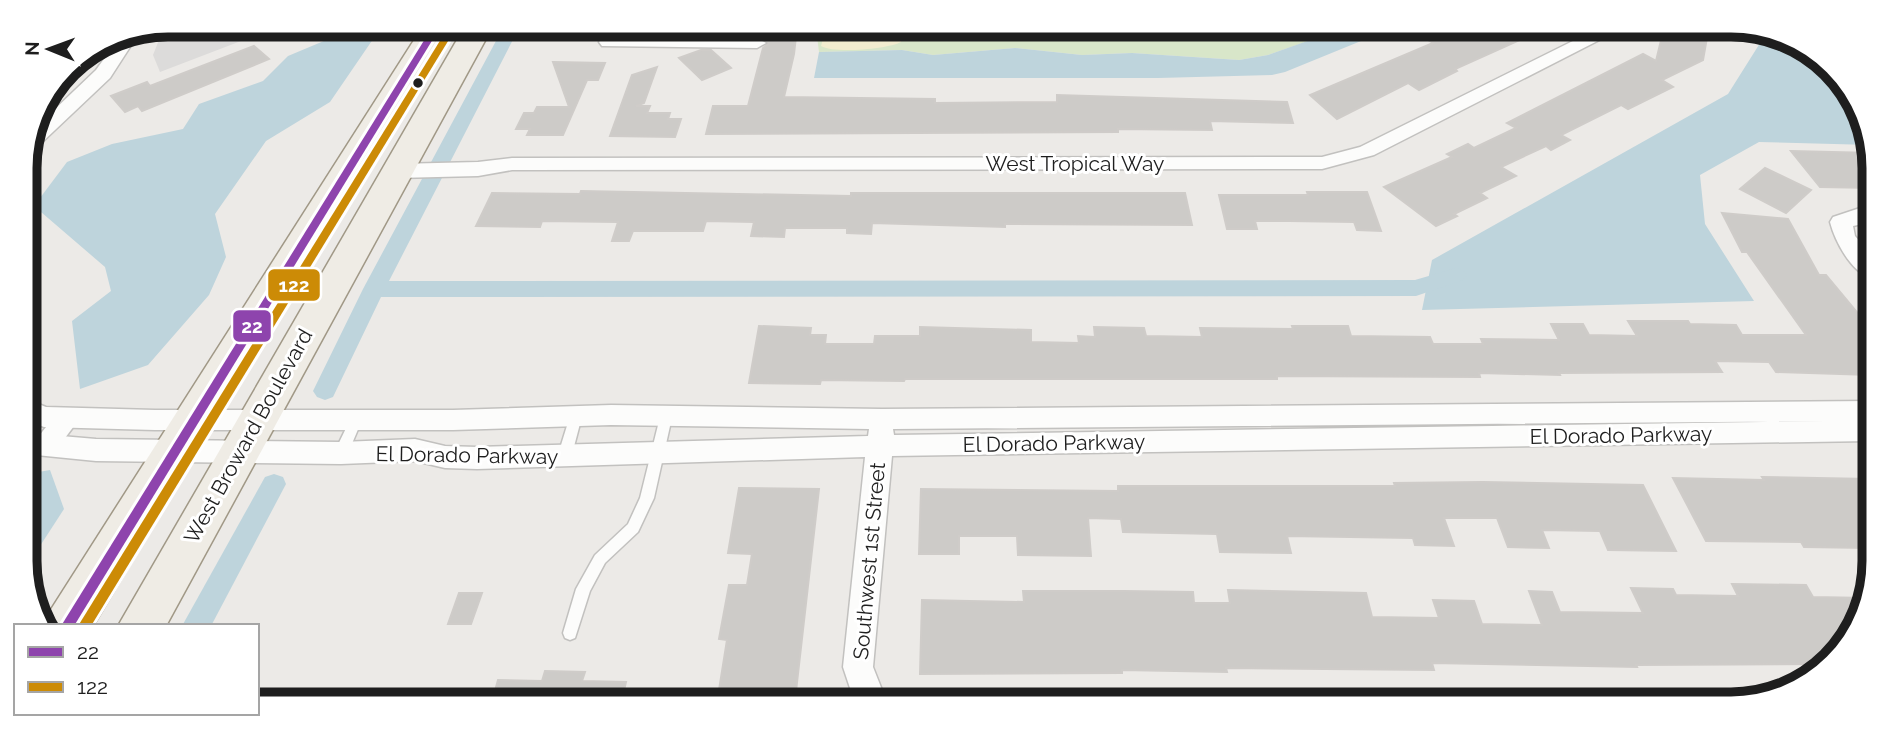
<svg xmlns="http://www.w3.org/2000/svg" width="1899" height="729" viewBox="0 0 1899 729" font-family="Raleway,sans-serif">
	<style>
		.grass { fill: #d8e6c9 }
		.sand { fill: #f2eccf }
		.parking { fill: #dcdbda }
		.water { fill: #bed4dc }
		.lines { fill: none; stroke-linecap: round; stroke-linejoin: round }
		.canal { fill: #bed4dc; fill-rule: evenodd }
		.building { fill: #cdcbc8; stroke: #cfccc9; stroke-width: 2 }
		.service-casing { stroke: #c2c1bf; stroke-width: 3 }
		.minor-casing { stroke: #c2c1bf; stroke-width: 3 }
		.primary-casing { stroke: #a09886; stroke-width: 3 }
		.service { fill: #fcfcfb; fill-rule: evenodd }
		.minor { fill: #fcfcfb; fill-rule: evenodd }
		.primary { fill: #efece5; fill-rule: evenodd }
		.bus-1-casing { stroke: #fff; stroke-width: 6 }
		.bus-2-casing { stroke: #fff; stroke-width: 6 }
		.bus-1 { fill: #8e44ad; fill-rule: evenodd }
		.bus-2 { fill: #cc8b06; fill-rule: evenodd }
		.bus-dot { fill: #1e1e1e; stroke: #fff; stroke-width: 2.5 }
		.labels { text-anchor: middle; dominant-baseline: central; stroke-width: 6; stroke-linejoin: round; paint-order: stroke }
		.street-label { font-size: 21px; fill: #1e1e1e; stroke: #fff }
		.rim { fill: none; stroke: #1e1e1e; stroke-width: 9 }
		.line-badge { stroke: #fff; stroke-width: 2.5 }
		.badge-label { font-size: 19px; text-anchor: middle; font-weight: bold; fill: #fff }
	</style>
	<rect width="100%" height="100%" fill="#eceae7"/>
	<polygon class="grass" points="816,28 1326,30 1314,39 1268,55 1239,60 1132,53 1082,55 1015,48 933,55 902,50 819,52"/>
	<path class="sand" d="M826,28h18l2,5c15,5 22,-3 34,-5 7,-1 16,0 24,0l-3,14c-13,7 -67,12 -80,4z"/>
	<polygon class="parking" points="165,25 265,25 241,41 160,72 153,55"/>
	<g class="water">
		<polygon points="340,25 382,26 330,102 266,141 215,214 226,257 209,295 148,365 80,389 72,321 111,291 105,267 34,206 67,162 112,144 183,129 199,104 263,81 288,56 331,38"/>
		<polygon points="1326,30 1388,30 1285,72 1272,75 1158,78 814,78 819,52 902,50 933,55 1015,48 1082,55 1132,53 1239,60 1268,55 1313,39"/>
		<polygon points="1767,32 1778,32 1839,74 1871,145 1759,142 1700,175 1705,224 1754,301 1422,310 1432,260 1728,94"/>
		<polygon points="50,470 64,509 27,566 27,474"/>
	</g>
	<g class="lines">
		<g class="canal">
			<polygon points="504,26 520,26 389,281 1415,280 1456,268 1463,270 1467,275 1463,280 1416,296 381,297 333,397 325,400 317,397 313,391 363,289"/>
			<polygon points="274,474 283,477 286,484 211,626 182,626 265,477"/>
		</g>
	</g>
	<g class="building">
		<polygon points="766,27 797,28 794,54 784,97 935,99 935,103 1057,102 1057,95 1287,102 1293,123 1210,121 1212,130 1118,129 1118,132 706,134 713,106 748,106 763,48 768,44 764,39"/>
		<polygon points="1411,30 1480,31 1540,31 1455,69 1457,71 1419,90 1408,83 1337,119 1310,95 1433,43"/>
		<polygon points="1663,32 1708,32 1703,60 1662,80 1673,87 1628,109 1621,105 1561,135 1570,140 1551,150 1546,146 1501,167 1516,176 1480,193 1487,198 1454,214 1457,216 1436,226 1384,187 1452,157 1447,154 1468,144 1474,148 1516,128 1507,123 1643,54 1656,61"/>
		<polygon points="254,46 269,59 142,111 138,106 125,112 111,96 147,82 150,86"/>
		<polygon points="701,50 711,50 731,68 702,80 679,58"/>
		<polygon points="553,62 605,63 598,80 587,80 563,135 527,135 530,129 516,129 524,113 534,113 537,107 569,107"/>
		<polygon points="657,67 644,103 636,106 650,106 647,113 670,113 668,119 681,119 675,137 610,136 632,75"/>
		<polygon points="1791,151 1873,153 1873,188 1820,187"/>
		<polygon points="1765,168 1811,190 1786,213 1740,189"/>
		<polygon points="581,191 851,196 851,193 1185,193 1192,225 1005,224 1005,227 872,223 871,234 847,233 847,228 785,228 784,237 751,236 754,222 706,221 703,231 633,231 629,241 612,241 618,222 542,221 540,227 476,226 492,193 580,194"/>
		<polygon points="1307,192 1367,192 1381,231 1357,230 1354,222 1289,221 1255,221 1257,229 1227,229 1219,195 1308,195"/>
		<polygon points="1722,213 1788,219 1819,275 1826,275 1871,329 1870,375 1776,372 1769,362 1715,361 1722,372 1559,373 1560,375 1479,373 1480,377 1277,376 1277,379 905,379 904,381 821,380 820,384 749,383 759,326 811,328 810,335 826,335 825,344 874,344 875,336 920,336 920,327 1031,330 1031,342 1079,343 1078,336 1095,337 1094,327 1144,328 1146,336 1202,337 1200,328 1293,329 1292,326 1348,326 1351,336 1430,337 1433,344 1483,344 1481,339 1559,340 1551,324 1583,324 1589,335 1637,336 1628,321 1688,321 1690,324 1736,325 1742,335 1806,335 1747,252 1742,252"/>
		<polygon points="1762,477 1869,479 1868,548 1804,547 1801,542 1706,541 1673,478 1764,480"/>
		<polygon points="1483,482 1643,485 1676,551 1608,550 1600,531 1542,530 1549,548 1508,547 1497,518 1444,518 1454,546 1415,545 1413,538 1287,536 1291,553 1220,552 1217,534 1123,532 1121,519 1088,518 1091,556 1018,555 1017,536 959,536 959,554 919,554 921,489 1118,491 1118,486 1395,486 1394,483"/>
		<polygon points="739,488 819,489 795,700 730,700 732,690 719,690 727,640 719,639 729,585 747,585 752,554 728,553"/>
		<polygon points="1732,584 1806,585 1813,597 1867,598 1867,608 1826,664 1636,665 1637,667 1432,663 1434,670 1226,668 1227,672 1122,670 1122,673 920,674 922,600 1024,602 1023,591 1124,591 1193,592 1194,603 1230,603 1228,590 1366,593 1372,617 1439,618 1433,600 1474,601 1482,624 1542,625 1529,591 1552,592 1560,612 1643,613 1631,588 1673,589 1676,595 1738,596"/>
		<polygon points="459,593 482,593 471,624 448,624"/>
		<polygon points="545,671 585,672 582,681 626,682 622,699 493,698 498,680 542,681"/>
	</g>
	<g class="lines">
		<defs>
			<g id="service">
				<polygon points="576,411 581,412 582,416 571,458 569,462 564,463 559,462 557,458 570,416 571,412"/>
				<polygon points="62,412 68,416 74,413 79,414 80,418 56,450 51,451 45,448 40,450 35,449 33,445 35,441 57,413"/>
				<polygon points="666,412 671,413 672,417 654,498 638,532 605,563 590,591 575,638 570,640 565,638 563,633 576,589 595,555 628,524 640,498 660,417 661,413"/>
				<polygon points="356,415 361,416 362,420 348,453 346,457 341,458 336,457 334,453 350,420 351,416"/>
			</g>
			<g id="minor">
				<polygon points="141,30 110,78 36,148 27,150 33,130 96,70 122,34"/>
				<polygon points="1593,31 1617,31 1374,155 1322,169 512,170 478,176 397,178 390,176 387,171 390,166 397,164 478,162 512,158 1322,157 1360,147"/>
				<polygon points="608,37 757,38 766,43 757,48 602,46 599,42 602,38"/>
				<path d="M1860,208h12v14l-19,4 2,10 17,19 -1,23c-20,-6 -36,-37 -41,-56l3,-5z"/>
				<path d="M26,399l20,8 109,3h298l158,-5 271,4 988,-8 -1,40 -977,15 -19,211 13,33h-32l-11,-33 22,-210 -388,12 -32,-1 -30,-7 -74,3 -245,-3 -70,-7v-21l70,6 245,3 74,-3 30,7 32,1 391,-11 1,-7 -258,-4 -158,5h-298l-111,-3 -18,-7zM1829,421l-935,14 -1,-6z"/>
			</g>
			<g id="primary">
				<polygon points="423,26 451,26 93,626 45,626 50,611"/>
				<polygon points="465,26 493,26 166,626 118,626"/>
			</g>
		</defs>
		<use href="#service" class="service-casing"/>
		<use href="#minor" class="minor-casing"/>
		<use href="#primary" class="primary-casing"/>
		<use href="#service" class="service"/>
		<use href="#minor" class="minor"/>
		<use href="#primary" class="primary"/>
		<defs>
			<polygon id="bus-1" points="433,26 441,26 74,626 61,626"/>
			<polygon id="bus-2" points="446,31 453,33 91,626 78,626"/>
		</defs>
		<use href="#bus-1" class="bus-1-casing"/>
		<use href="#bus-2" class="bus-2-casing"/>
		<use href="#bus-1" class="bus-1"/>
		<use href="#bus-2" class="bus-2"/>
	</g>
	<circle class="bus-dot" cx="418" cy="83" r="6"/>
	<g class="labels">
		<g class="street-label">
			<text x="1075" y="163">West Tropical Way</text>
			<text transform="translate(1621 435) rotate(-1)">El Dorado Parkway</text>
			<text transform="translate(248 436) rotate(-61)">West Broward Boulevard</text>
			<text transform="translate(1054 443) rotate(-1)">El Dorado Parkway</text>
			<text transform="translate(467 455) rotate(1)">El Dorado Parkway</text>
			<text transform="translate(869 561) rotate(-85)">Southwest 1st Street</text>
		</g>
	</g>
	<path d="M0 0H1899V729H0ZM168 37H1731A131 131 0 0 1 1862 168V561A131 131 0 0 1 1731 692H168A131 131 0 0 1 37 561V168A131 131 0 0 1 168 37Z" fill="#fff" fill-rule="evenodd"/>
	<path class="rim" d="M168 37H1731A131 131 0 0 1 1862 168V561A131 131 0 0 1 1731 692H168A131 131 0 0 1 37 561V168A131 131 0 0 1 168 37Z"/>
	<g class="line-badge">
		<rect x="267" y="268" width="54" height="34" rx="7" fill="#cc8b06"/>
		<rect x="232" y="309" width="40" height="34" rx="7" fill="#8e44ad"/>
	</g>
	<g class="badge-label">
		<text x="294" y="292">122</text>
		<text x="252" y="333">22</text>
	</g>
	<rect x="14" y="624" width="245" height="91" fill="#ffffff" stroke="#a5a5a5" stroke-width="2"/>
	<rect x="28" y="647" width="35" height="10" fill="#8e44ad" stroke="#a5a5a5" stroke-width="2"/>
	<text x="77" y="659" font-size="21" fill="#1e1e1e">22</text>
	<rect x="28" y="682" width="35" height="10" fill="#cc8b06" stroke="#a5a5a5" stroke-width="2"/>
	<text x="77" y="694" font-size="21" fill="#1e1e1e">122</text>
	<g transform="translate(49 49) rotate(271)" stroke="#ffffff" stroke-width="5" paint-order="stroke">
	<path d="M0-5L12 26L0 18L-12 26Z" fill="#1e1e1e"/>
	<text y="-10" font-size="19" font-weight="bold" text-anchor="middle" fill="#1e1e1e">N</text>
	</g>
</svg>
